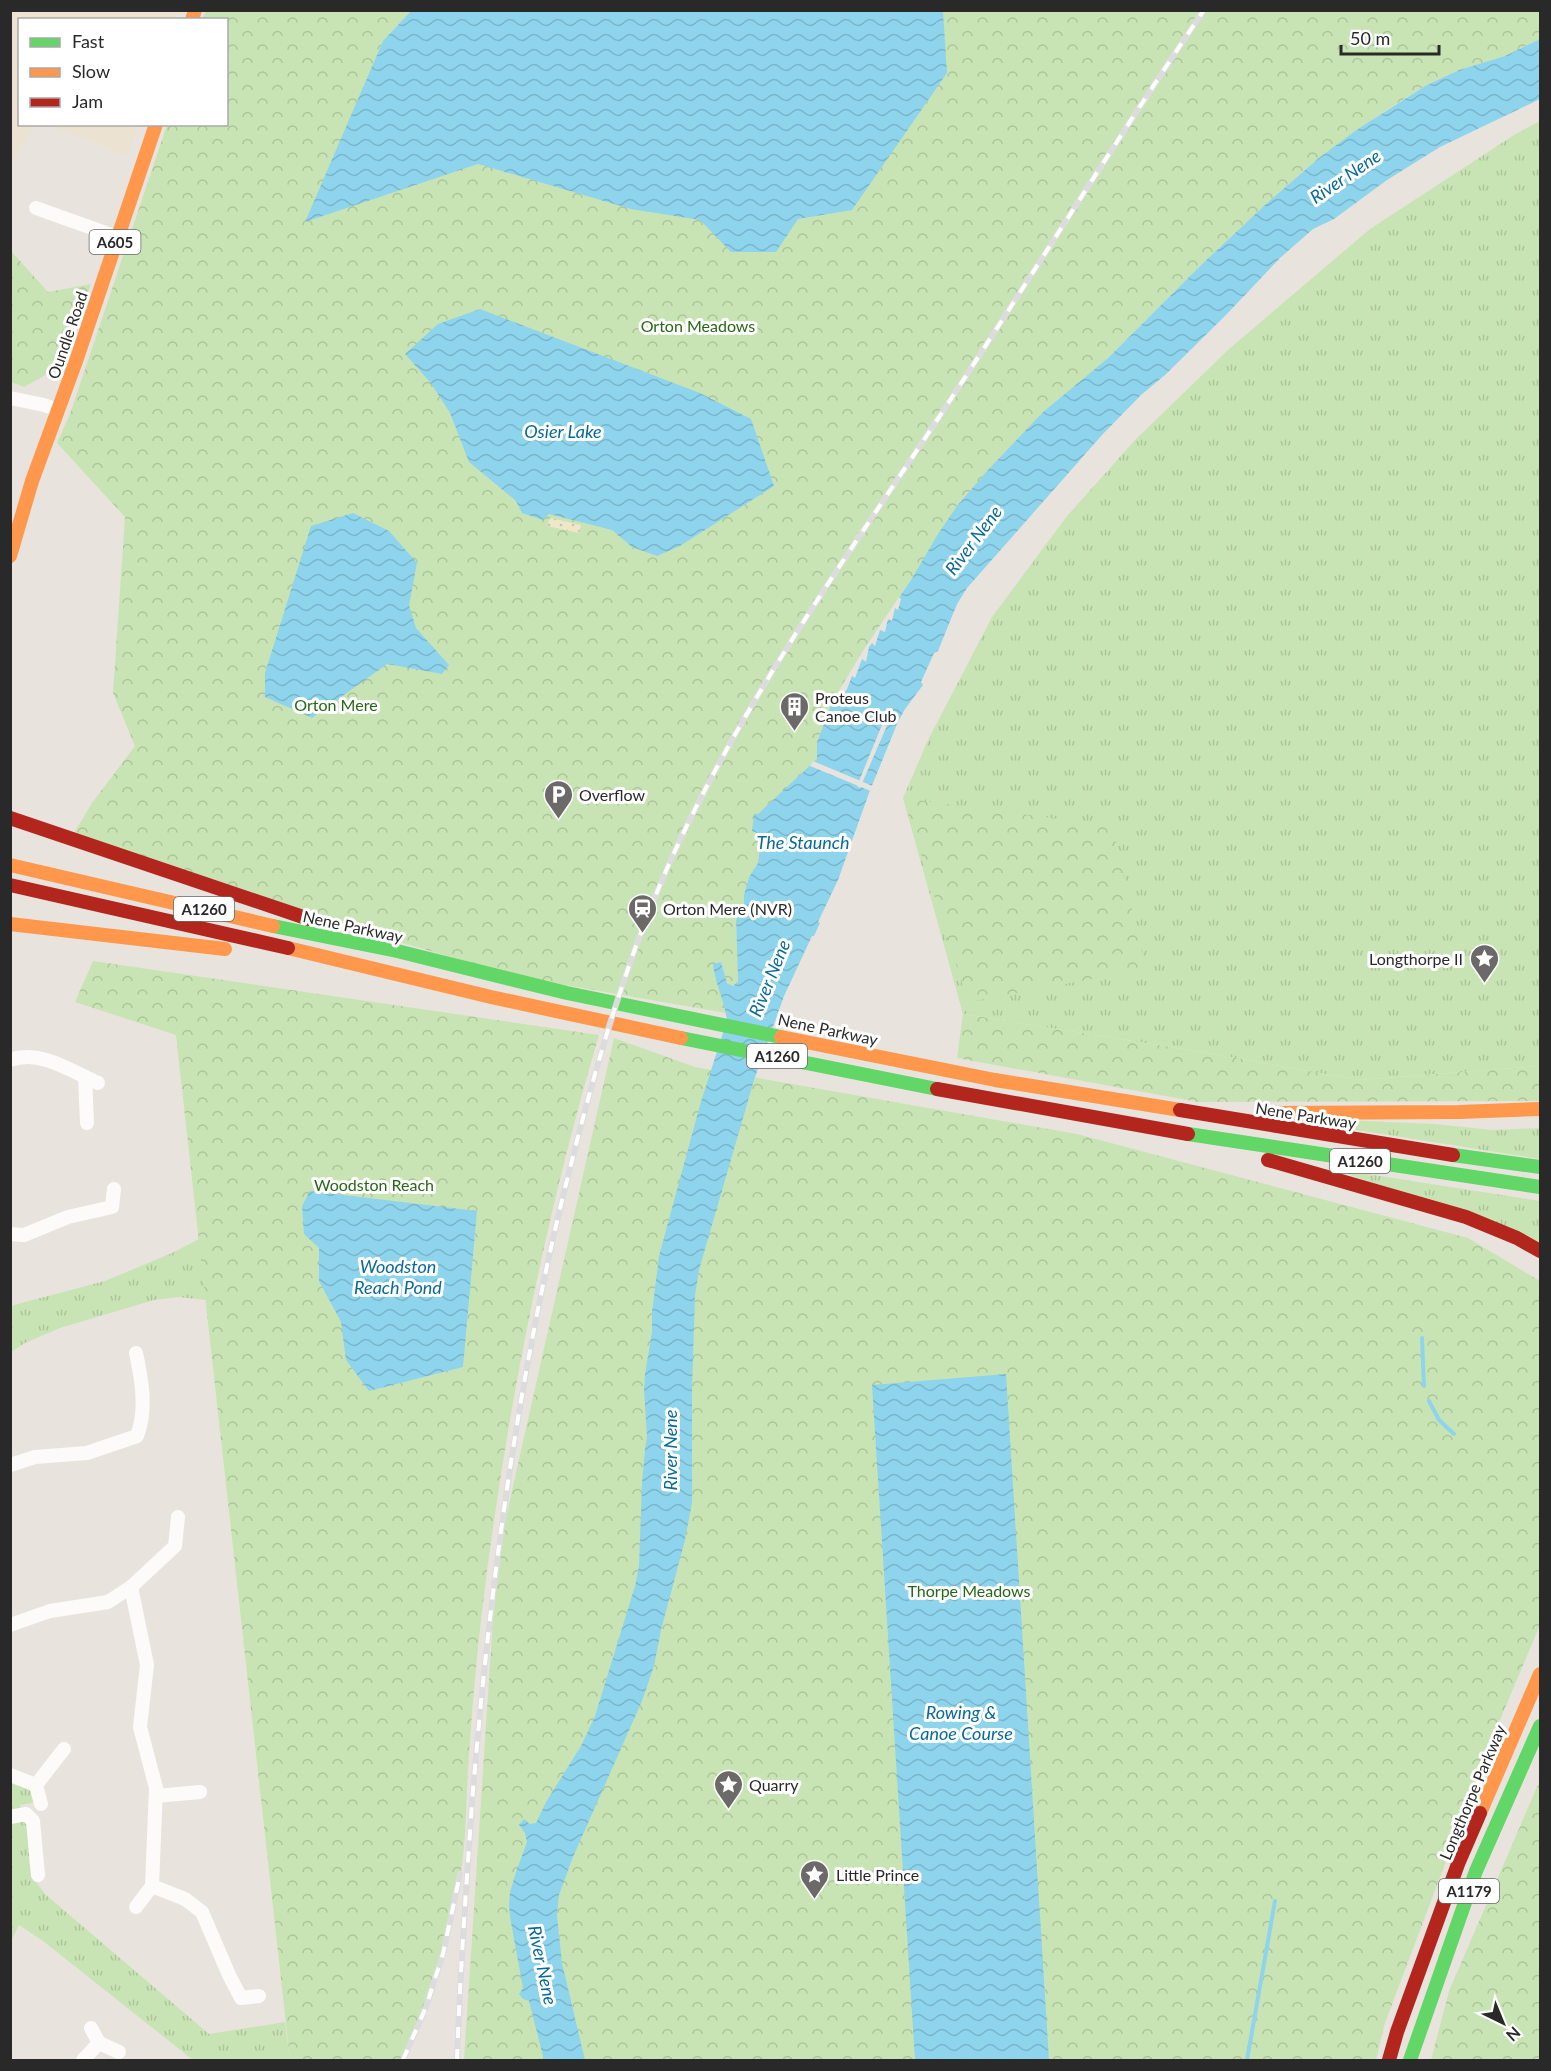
<svg xmlns="http://www.w3.org/2000/svg" width="1551" height="2071" viewBox="0 0 1551 2071" font-family="Lato,sans-serif">
	<style>
		.education { fill: #ebe2d1 }
		.grass { fill: url(#grass-tufts) }
		.forest { fill: url(#forest-crowns) }
		.sand { fill: url(#sand-dots) }
		.water { fill: url(#water-waves); fill-rule: evenodd }
		.pier { fill: #e8e3dd }
		.lines { fill: none; stroke-linecap: round; stroke-linejoin: round }
		.stream { stroke: #8ed4ec; stroke-width: 4 }
		.street { stroke: #fcfbfa; stroke-width: 14 }
		.fast { stroke: #63d668; stroke-width: 14 }
		.slow { stroke: #ff974d; stroke-width: 14 }
		.jam { stroke: #b3261e; stroke-width: 14 }
		.rail-casing { stroke: #dcdcde; stroke-width: 6 }
		.rail { stroke: #fff; stroke-width: 4; stroke-dasharray: 11; stroke-linecap: butt }
		.labels { text-anchor: middle; dominant-baseline: central; stroke-width: 6; stroke-linejoin: round; paint-order: stroke }
		.shield { fill: #fff; stroke: #696969; stroke-width: 1.5 }
		.shield-label { font-size: 15px; font-weight: bold; fill: #292929 }
		.park-label { font-size: 16px; fill: #276816; stroke: #fff }
		.street-label { font-size: 16px; fill: #292929; stroke: #fff }
		.poi-label { font-size: 16px; fill: #292929; stroke: #fff; text-anchor: start }
		.water-label { font-size: 18px; font-style: italic; fill: #08699d; stroke: #fff }
	</style>
	<defs>
		<pattern id="grass-tufts" width="24" height="20" patternUnits="userSpaceOnUse" patternTransform="scale(1.5)"><rect width="24" height="20" fill="#c9e4b4"/><path d="M3 7l-1-3M5 7V3M7 7l1-3M15 17l-1-3M17 17v-4M19 17l1-3" fill="none" stroke="#adc49b"/></pattern>
		<pattern id="forest-crowns" width="20" height="18" patternUnits="userSpaceOnUse" patternTransform="scale(1.5)"><rect width="20" height="18" fill="#c9e4b4"/><path d="M2 6a3 3 0 1 1 6 0M12 15a3 3 0 1 1 6 0" fill="none" stroke="#adc49b"/></pattern>
		<pattern id="sand-dots" width="8" height="8" patternUnits="userSpaceOnUse" patternTransform="scale(1.5)"><rect width="8" height="8" fill="#eee7ca"/><path d="M2 2h.1M6 6h.1" fill="none" stroke="#ccc6ae" stroke-width="1.8" stroke-linecap="round"/></pattern>
		<pattern id="water-waves" width="16" height="10" patternUnits="userSpaceOnUse" patternTransform="scale(1.5)"><rect width="16" height="10" fill="#8ed4ec"/><path d="M0 5q4-4 8 0t8 0" fill="none" stroke="#7ab6ca"/></pattern>
	</defs>
	<rect width="100%" height="100%" fill="#e8e3dd"/>
	<g class="education">
		<polygon points="11,10 181,10 181,11 177,19 20,20 20,124 34,125 11,164"/>
		<polygon points="49,125 139,125 127,156"/>
	</g>
	<g class="grass">
		<polygon points="1540,121 1540,1066 1359,1080 1196,1051 963,1014 903,798 928,740 992,617 1067,516 1136,439 1229,349 1370,229 1514,135"/>
		<polygon points="1275,1117 1435,1124 1492,1130 1540,1128 1540,1159"/>
		<polygon points="1335,1169 1540,1201 1540,1246"/>
		<polygon points="199,1239 206,1300 179,1297 154,1300 60,1328 25,1343 11,1352 10,1306 105,1281 172,1253"/>
		<polygon points="11,1779 34,1792 36,1800 32,1803 20,1805 33,1840 29,1860 32,1877 46,1895 209,2034 285,2022 290,2060 193,2060 43,1941 19,1925 11,1941"/>
	</g>
	<g class="forest">
		<path d="M206,11h1334v28l-35,17 -46,14 -34,16 -37,23 -68,48 -53,46 -67,63 -92,92 -65,54 -86,94 -46,74 -49,72 -30,50 -15,40v17l-60,74 4,6 -3,24 -9,14 -5,18v13l-8,12 2,61 -5,5c-11,-4 -8,-14 -12,-24l5,51 -207,-36 -116,-34 -329,-110 18,-30 43,-57 -22,-53 12,-176 -68,-74 13,-29 97,-289 59,-1v-104l-24,-1z"/>
		<polygon points="10,250 48,292 91,284 60,367 24,387 11,382"/>
		<polygon points="903,798 1112,826 1146,969 968,1002"/>
		<path d="M93,961l506,74c-52,176 -88,355 -112,536 -8,61 -14,122 -18,183 -3,37 -2,74 -7,111 -9,67 -30,134 -59,195h-113l-114,-1025 -101,-33z"/>
		<polygon points="963,1014 1196,1051 1359,1080 1540,1066 1540,1101 1198,1102 957,1058"/>
		<polygon points="614,1038 695,1067 1077,1134 1468,1238 1540,1281 1540,1625 1494,1734 1385,2023 1376,2060 464,2060 497,1557"/>
		<polygon points="1540,1780 1540,2060 1431,2060 1449,1991"/>
	</g>
	<polygon class="sand" points="550,518 581,525 579,533 547,526"/>
	<g class="water">
		<polygon points="412,10 943,11 947,73 852,210 798,219 776,252 731,252 700,220 631,209 478,164 305,222 383,41"/>
		<path d="M1540,39v60l-100,48 -53,33 -53,39 -21,10 -33,29 -55,58 -60,59 -24,20 -39,40 -135,153 -10,16 -19,47 -4,2 -13,29 2,3 -18,24 -8,15 -28,69 -31,87 -20,42 2,1 -6,13h-2l-28,60 -30,84 -55,190 -4,25 -3,93v115l-7,37 -24,90 -7,36 -12,35 -69,156 -14,38 -2,20 5,48 23,97h-41l-15,-59 -6,-2 -4,-5 4,-6 -13,-71 -1,-12 1,-13 6,-20 11,-30 -2,-9 -6,-8 5,-6 6,5 6,-1 10,-21 35,-56 14,-30 40,-130 4,-20 3,-83 3,-34 2,-12 -3,-48 1,-15 7,-42v-20l7,-56 41,-151 27,-85c-3,-20 -12,-37 -14,-56l8,-2 6,21 6,3 5,-5 -2,-61 8,-12v-13l5,-18 9,-14 3,-23 -4,-7 -5,-2 2,-17 3,1 60,-56v-17l15,-40 30,-50 49,-72 27,-46 19,-28 31,-36 55,-58 65,-54 92,-92 67,-63 53,-46 38,-28 67,-43 34,-16 46,-14zM884,720l5,1 -29,67 -3,-2z"/>
		<polygon points="480,309 700,393 751,419 774,486 680,546 657,556 632,547 612,530 549,514 543,520 522,513 516,501 469,462 450,413 430,382 405,354 438,324"/>
		<polygon points="353,513 389,531 417,563 409,605 416,628 449,665 442,674 387,664 312,718 265,697 265,673 311,526"/>
		<polygon points="310,1191 477,1211 463,1367 369,1391 346,1360 341,1322 319,1281 319,1248 304,1234 302,1206"/>
		<polygon points="1006,1374 1049,2060 915,2060 872,1385"/>
	</g>
	<g class="pier">
		<polygon points="899,597 901,599 898,610 895,608 892,621 888,619 885,632 880,630 875,646 872,643 869,647 866,662 862,659 855,678 852,676 847,689 836,706 832,702 862,652"/>
		<polygon points="813,761 875,787 873,792 810,766"/>
	</g>
	<g class="lines">
		<g class="stream">
			<polyline points="1422,1338 1424,1386"/>
			<polyline points="1429,1401 1439,1420 1454,1434"/>
			<polyline points="1247,2060 1275,1901"/>
		</g>
		<g class="street">
			<polyline points="36,208 117,237"/>
			<polyline points="10,398 44,405 58,410"/>
			<path d="M10,1060c30,-11 61,11 88,23"/>
			<polyline points="85,1077 87,1123"/>
			<polyline points="10,1234 24,1235 68,1217 112,1207 114,1189"/>
			<path d="M10,1465l25,-8 52,-4 50,-17c10,-26 5,-55 -1,-83"/>
			<polyline points="131,1587 175,1546 178,1517"/>
			<polyline points="10,1625 50,1611 108,1602 131,1587 147,1665 140,1727 156,1788 152,1886 185,1899 202,1912 229,1975 241,1998 259,1996"/>
			<polyline points="10,1775 36,1785 41,1804"/>
			<polyline points="36,1785 64,1749"/>
			<polyline points="156,1796 200,1792"/>
			<polyline points="10,1817 26,1814 33,1821 38,1875"/>
			<polyline points="136,1907 152,1886"/>
			<polyline points="91,2028 99,2043"/>
			<polyline points="83,2060 99,2043 119,2052"/>
		</g>
		<g class="fast">
			<polyline points="273,926 397,951 567,993 781,1037"/>
			<polyline points="681,1038 937,1089"/>
			<polyline points="1188,1134 1540,1187"/>
			<polyline points="1453,1155 1540,1167"/>
			<polyline points="1410,2060 1476,1871 1540,1726"/>
		</g>
		<g class="slow">
			<polyline points="192,20 195,10"/>
			<polyline points="10,556 32,481 76,361 156,124"/>
			<polyline points="10,865 273,926"/>
			<polyline points="10,924 225,949"/>
			<polyline points="288,948 491,997 681,1038"/>
			<polyline points="781,1037 995,1080 1180,1110"/>
			<polyline points="1268,1113 1459,1112 1540,1109"/>
			<polyline points="1480,1813 1540,1674"/>
		</g>
		<g class="jam">
			<polyline points="10,818 309,919"/>
			<polyline points="10,885 288,948"/>
			<polyline points="937,1089 1188,1134"/>
			<polyline points="1180,1110 1453,1155"/>
			<polyline points="1268,1160 1466,1217 1517,1238 1540,1251"/>
			<polyline points="1389,2060 1397,2032 1458,1864 1480,1813"/>
		</g>
		<defs>
			<g id="rail">
				<polyline points="403,2060 426,2007 443,1954 460,1874"/>
				<path d="M457,2060c3,-86 9,-171 15,-257 16,-197 41,-393 86,-586 29,-120 61,-240 111,-353 73,-163 180,-310 278,-459 86,-131 169,-265 257,-395"/>
			</g>
		</defs>
		<use href="#rail" class="rail-casing"/>
		<use href="#rail" class="rail"/>
	</g>
	<defs>
		<symbol id="building-pin" viewBox="-11 -11 22 30"><path d="M0 17L-7.5 6A9.5 9.5 0 1 1 7.5 6Z" fill="#6c6a68" stroke="#fff"/><path d="M-4-6H4V6H1V3H-1V6H-4ZM-2.5-4.3h1.7v1.8h-1.7ZM.8-4.3h1.7v1.8H.8ZM-2.5-1h1.7V.8h-1.7ZM.8-1h1.7V.8H.8Z" fill="#fff"/></symbol>
		<symbol id="parking-pin" viewBox="-11 -11 22 30"><path d="M0 17L-7.5 6A9.5 9.5 0 1 1 7.5 6Z" fill="#6c6a68" stroke="#fff"/><path d="M-3.5-5.5H1a3.5 3.5 0 0 1 0 7H-1V5.5H-3.5ZM-1-3.4V-.6H.8a1.4 1.4 0 0 0 0-2.8Z" fill="#fff"/></symbol>
		<symbol id="station-pin" viewBox="-11 -11 22 30"><path d="M0 17L-7.5 6A9.5 9.5 0 1 1 7.5 6Z" fill="#6c6a68" stroke="#fff"/><path d="M-3-6H3Q5-6 5-4V2Q5 4 3 4L4.5 6H3L1.5 4h-3L-3 6H-4.5L-3 4Q-5 4-5 2V-4Q-5-6-3-6ZM-3.5-4v3h7v-3ZM-3.5 1v1.5H-2V1ZM2 1v1.5H3.5V1Z" fill="#fff"/></symbol>
		<symbol id="sight-pin" viewBox="-11 -11 22 30"><path d="M0 17L-7.5 6A9.5 9.5 0 1 1 7.5 6Z" fill="#6c6a68" stroke="#fff"/><path d="M0-6L1.8-2.2L6-1.7L2.9 1.2L3.7 5.4L0 3.3L-3.7 5.4L-2.9 1.2L-6-1.7L-1.8-2.2Z" fill="#fff"/></symbol>
	</defs>
	<g fill-rule="evenodd">
		<use href="#building-pin" x="778" y="690" width="33" height="45"/>
		<use href="#parking-pin" x="542" y="778" width="33" height="45"/>
		<use href="#station-pin" x="626" y="892" width="33" height="45"/>
		<use href="#sight-pin" x="1468" y="942" width="33" height="45"/>
		<use href="#sight-pin" x="712" y="1768" width="33" height="45"/>
		<use href="#sight-pin" x="798" y="1858" width="33" height="45"/>
	</g>
	<g class="labels">
		<g class="shield">
			<rect x="89.5" y="230" width="51" height="24" rx="4.5"/>
			<rect x="174" y="897" width="60" height="24" rx="4.5"/>
			<rect x="747" y="1044" width="60" height="24" rx="4.5"/>
			<rect x="1330" y="1149" width="60" height="24" rx="4.5"/>
			<rect x="1439" y="1879" width="60" height="24" rx="4.5"/>
		</g>
		<g class="shield-label">
			<text x="115" y="242">A605</text>
			<text x="204" y="909">A1260</text>
			<text x="777" y="1056">A1260</text>
			<text x="1360" y="1161">A1260</text>
			<text x="1469" y="1891">A1179</text>
		</g>
		<g class="park-label">
			<text x="698" y="325">Orton Meadows</text>
			<text x="336" y="704">Orton Mere</text>
			<text x="374" y="1184">Woodston Reach</text>
			<text x="969" y="1590">Thorpe Meadows</text>
		</g>
		<g class="street-label">
			<text transform="translate(67 335) rotate(-71)">Oundle Road</text>
			<text transform="translate(353 926) rotate(12)">Nene Parkway</text>
			<text transform="translate(828 1029) rotate(12)">Nene Parkway</text>
			<text transform="translate(1306 1115) rotate(9)">Nene Parkway</text>
			<text transform="translate(1472 1792) rotate(-67)">Longthorpe Parkway</text>
		</g>
		<g class="poi-label">
			<text x="815" y="697">Proteus<tspan x="815" dy="18">Canoe Club</tspan></text>
			<text x="579" y="794">Overflow</text>
			<text x="663" y="908">Orton Mere (NVR)</text>
			<text x="1463" y="958" text-anchor="end">Longthorpe II</text>
			<text x="749" y="1784">Quarry</text>
			<text x="836" y="1874">Little Prince</text>
		</g>
		<g class="water-label">
			<text transform="translate(1345 176) rotate(-34)">River Nene</text>
			<text x="563" y="431">Osier Lake</text>
			<text transform="translate(973 540) rotate(-53)">River Nene</text>
			<text x="803" y="842">The Staunch</text>
			<text transform="translate(769 978) rotate(-68)">River Nene</text>
			<text x="398" y="1266">Woodston<tspan x="398" dy="21">Reach Pond</tspan></text>
			<text transform="translate(670 1450) rotate(-90)">River Nene</text>
			<text x="961" y="1712">Rowing &amp;<tspan x="961" dy="21">Canoe Course</tspan></text>
			<text transform="translate(543 1965) rotate(78)">River Nene</text>
		</g>
	</g>
	<rect width="1551" height="2071" fill="none" stroke="#292929" stroke-width="24"/>
	<rect x="18" y="18" width="210" height="108" fill="#ffffff" stroke="#a9a9a9" stroke-width="1.5"/>
	<rect x="30" y="38" width="30" height="9" fill="#63d668" stroke="#a9a9a9" stroke-width="1.5"/>
	<text x="72" y="48" font-size="18" fill="#292929">Fast</text>
	<rect x="30" y="68" width="30" height="9" fill="#ff974d" stroke="#a9a9a9" stroke-width="1.5"/>
	<text x="72" y="78" font-size="18" fill="#292929">Slow</text>
	<rect x="30" y="98" width="30" height="9" fill="#b3261e" stroke="#a9a9a9" stroke-width="1.5"/>
	<text x="72" y="108" font-size="18" fill="#292929">Jam</text>
	<g transform="translate(1503 2023) rotate(137)" stroke="#ffffff" stroke-width="4.5" paint-order="stroke">
	<path d="M0-4.5L10 22L0 15L-10 22Z" fill="#292929"/>
	<text y="-9" font-size="16" font-weight="bold" text-anchor="middle" fill="#292929">N</text>
	</g>
	<path d="M1341 45v9h98v-9" fill="none" stroke="#292929" stroke-width="3"/>
	<text x="1350" y="45" font-size="18" fill="#292929" stroke="#ffffff" stroke-width="4.5" paint-order="stroke">50 m</text>
</svg>
